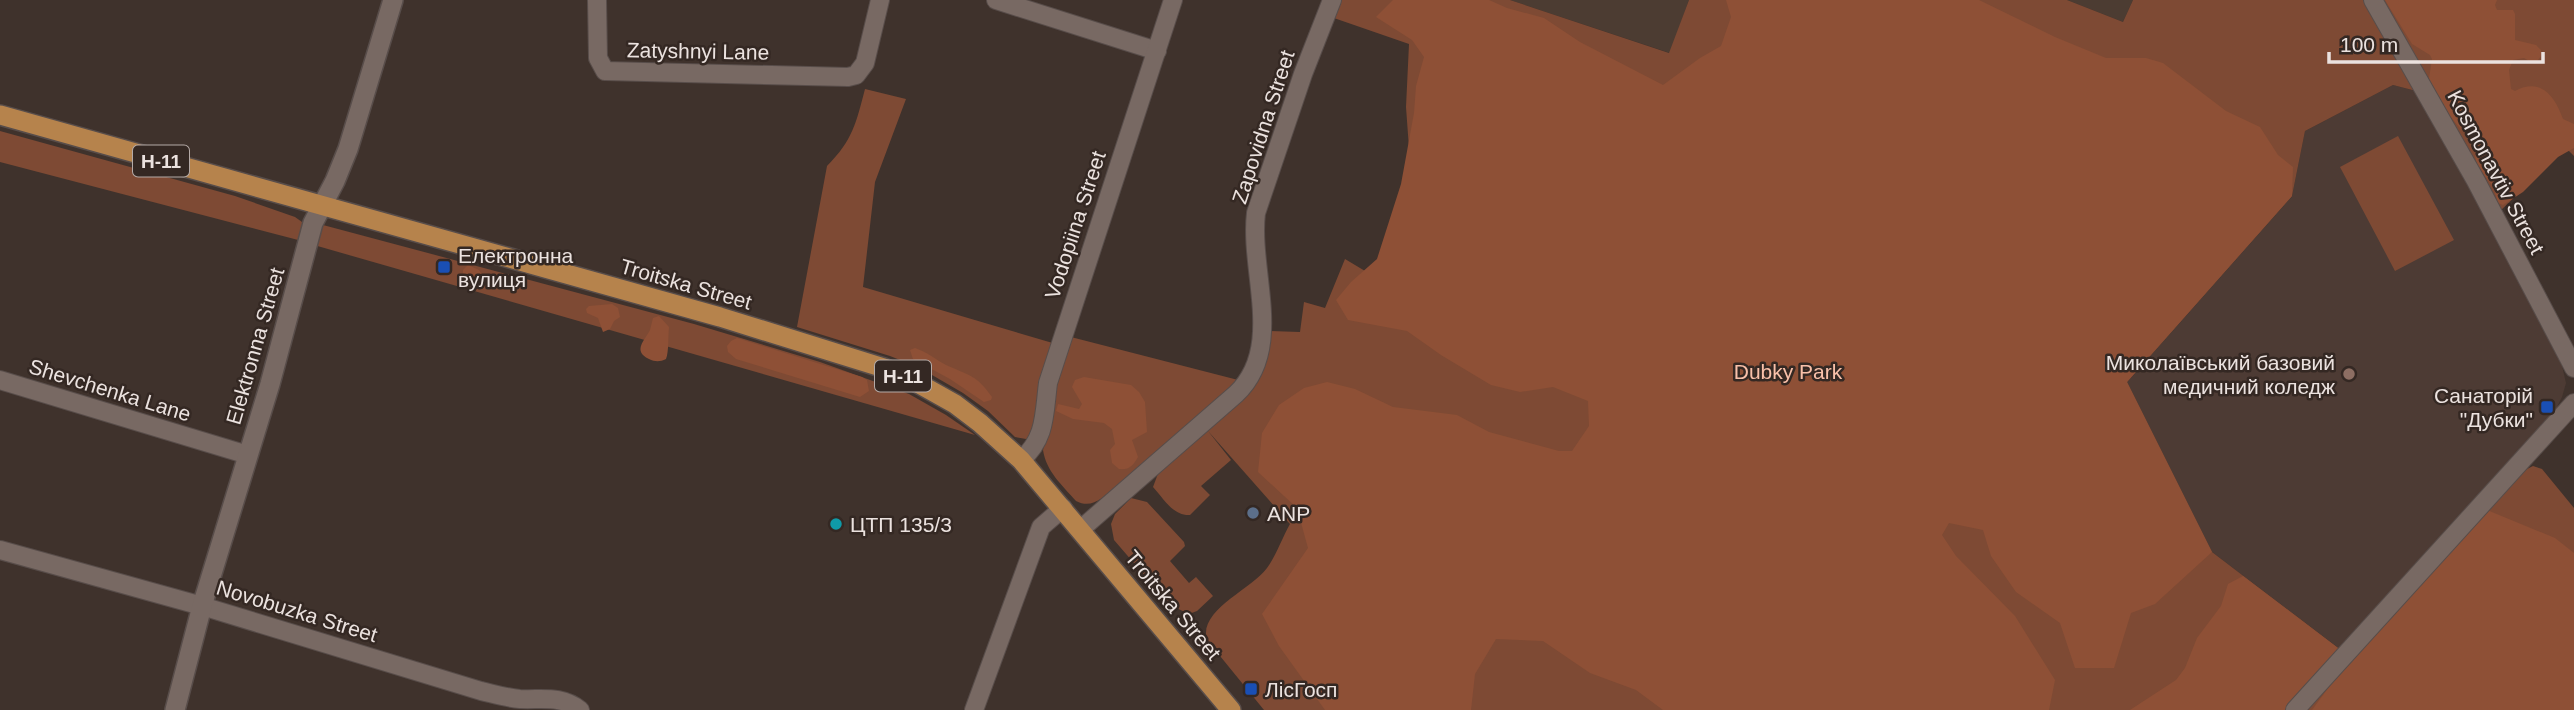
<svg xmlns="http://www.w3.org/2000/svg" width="2574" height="710" viewBox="0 0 2574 710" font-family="Arial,sans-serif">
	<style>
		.industrial { fill: #4c3c32 }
		.education { fill: #4d3b34 }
		.green { fill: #7e4a34 }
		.forest { fill: #8e5036 }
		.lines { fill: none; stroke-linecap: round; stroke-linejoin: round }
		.minor-casing { stroke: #584d4a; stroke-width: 20 }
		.tertiary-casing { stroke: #584d4a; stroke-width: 22 }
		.primary-casing { stroke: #584d4a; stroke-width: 22 }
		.minor { stroke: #786963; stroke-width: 18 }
		.tertiary { stroke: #786963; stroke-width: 19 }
		.primary { stroke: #b6834c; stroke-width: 19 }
		.transit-dot { fill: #1a4fb4; stroke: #342823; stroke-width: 2.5 }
		.education-dot { fill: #8d6e63; stroke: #342823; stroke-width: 2.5 }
		.service-dot { fill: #5c6f8a; stroke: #342823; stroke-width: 2.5 }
		.culture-dot { fill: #0f9aa8; stroke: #342823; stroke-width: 2.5 }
		.labels { text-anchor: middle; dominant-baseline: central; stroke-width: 5; stroke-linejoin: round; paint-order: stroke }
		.shield { fill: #342823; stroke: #b4aaa7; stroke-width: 2 }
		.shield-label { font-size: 19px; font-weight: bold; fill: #ebe2df }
		.street-label { font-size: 21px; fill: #ebe2df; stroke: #342823 }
		.poi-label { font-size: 21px; fill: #ebe2df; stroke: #342823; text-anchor: start }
		.park-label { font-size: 21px; fill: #f9c0a9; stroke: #342823 }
	</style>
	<rect width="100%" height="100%" fill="#3f322c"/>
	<g class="industrial">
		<polygon points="1510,0 1689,0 1670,53"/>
		<polygon points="2067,0 2133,0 2123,22"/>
	</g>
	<polygon class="education" points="2393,85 2420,92 2562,366 2566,383 2562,397 2555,411 2342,651 2212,552 2127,382 2292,196 2305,131"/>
	<g class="green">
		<path d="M1337,0h173l159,53 20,-53h378l56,22 10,-22h233l54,92 -27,-7 -88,46 -13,65 -165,186 85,170 130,99 145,-141 38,-40 8,-4 9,3 32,39v202h-1310l-57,-70c-9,-30 44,-50 60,-72 9,-12 15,-30 23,-44l-82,-93 23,29 -30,26 9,9 -20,20c-17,1 -26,-16 -37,-28l6,-16 81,-72 27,-68 33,1 4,-30 21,6 20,-49 30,18 41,-32 -10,-138 3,-63 -78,-27z"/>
		<polygon points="2380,0 2574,0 2574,156 2566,148 2499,212"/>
		<path d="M865,89l41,10 -31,83 -12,105 193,57 -24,93 -6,2 -11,-2 -27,-26 -25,-18 -43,-25 -30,-12 -93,-29 30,-161c26,-26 29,-43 38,-77z"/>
		<polygon points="0,131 235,196 295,217 302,222 302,241 0,162"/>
		<polygon points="2398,136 2454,240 2395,271 2340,167"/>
		<polygon points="323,225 694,324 820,362 909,394 946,415 975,435 314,245 320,226"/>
		<path d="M1067,336l175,45 -140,117c-9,6 -16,8 -26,3 -14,-16 -30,-30 -33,-51z"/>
		<polygon points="1131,498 1147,502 1184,542 1185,546 1170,561 1189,583 1196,577 1213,596 1197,611 1189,614 1170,605 1114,540 1111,524 1115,514"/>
	</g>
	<g class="forest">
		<polygon points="1393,0 1489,0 1507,8 1544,18 1580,42 1663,85 1700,58 1721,46 1731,17 1726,0 1979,0 2055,37 2106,58 2146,58 2163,63 2226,111 2260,127 2278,155 2293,167 2292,196 2127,382 2212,552 2155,604 2131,613 2114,668 2075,668 2060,623 2016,592 1991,556 1983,530 1949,523 1942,535 1956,556 2015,616 2055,680 2049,710 1663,710 1636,690 1590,673 1543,641 1496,639 1475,674 1471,710 1325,710 1279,646 1262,614 1308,548 1297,508 1258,472 1262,433 1279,405 1304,388 1327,382 1355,389 1393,407 1457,415 1489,432 1559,451 1572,451 1589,426 1588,401 1553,387 1520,392 1491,385 1441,355 1407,331 1348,320 1336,300 1351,282 1377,259 1401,184 1414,113 1416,86 1424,57 1412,40 1376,17"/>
		<path d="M2385,0h112l-2,5 2,5h16l2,4v26l21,5 5,5v6l-6,8 -11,-6 -11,2 -4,10 2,19 4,2c27,-14 40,6 48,28l11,5v24l-16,9 -35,35 -20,13 -5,-2 -5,-17 -16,-19 -4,-24 -25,-29 -19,-35 3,-20 -2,-4 -18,-11z"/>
		<polygon points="468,265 479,270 484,278 481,283 471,284 463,278 463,270"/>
		<polygon points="612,304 618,308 620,317 614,321 610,329 603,332 598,318 587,313 586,309 589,306"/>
		<path d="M659,316l10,11c-1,8 0,25 -3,32 -6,3 -11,3 -17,0 -17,-8 -4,-19 1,-29 1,-4 2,-8 3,-12z"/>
		<polygon points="737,338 862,377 867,380 869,391 860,397 736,359 728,352 727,346 731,341"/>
		<path d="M915,348c12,4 20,11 31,17 22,10 31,10 46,32l-1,3 -7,2 -34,-23 -37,-20 -3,-9z"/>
		<path d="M1084,377l47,8 8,7 6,10 2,30 -15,8 6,17c-5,9 -9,13 -19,12l-7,-6 -2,-13 5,-6 -3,-15 -8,-6 -31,-4 -17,-8 2,-7 21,5 3,-5 -10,-17 3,-7z"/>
		<polygon points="2487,510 2555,538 2574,553 2574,710 2312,710 2349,660"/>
		<polygon points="2243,576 2342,651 2287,710 2130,710 2176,680 2185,668 2197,638 2221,606 2228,584"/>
	</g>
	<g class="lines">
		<defs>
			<g id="minor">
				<polyline points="597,0 598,58 605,71 848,77 856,75 865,63 880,0"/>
				<polyline points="996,0 1157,51"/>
				<polyline points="2373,0 2476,181 2574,368"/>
				<polyline points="0,380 248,455"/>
				<path d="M1021,460c25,-21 23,-46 27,-77l125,-383"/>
				<path d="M1081,529l155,-135c49,-46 13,-122 20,-181l47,-139 29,-74"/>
				<path d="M0,550l202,56 279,85c13,3 26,7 39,8 23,1 41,-4 60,11"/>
				<polyline points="974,710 1041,527 1063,508"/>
				<polyline points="2295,710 2574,403"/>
			</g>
			<polyline id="tertiary" points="175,710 202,606 270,384 313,223 335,181 348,149 393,0"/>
			<polyline id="primary" points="0,115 720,317 884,368 914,381 955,404 980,423 1021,460 1231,710"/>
		</defs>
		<use href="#minor" class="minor-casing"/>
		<use href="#tertiary" class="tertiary-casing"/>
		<use href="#primary" class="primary-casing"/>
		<use href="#minor" class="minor"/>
		<use href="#tertiary" class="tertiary"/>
		<use href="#primary" class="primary"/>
	</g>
	<g class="transit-dot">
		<rect x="437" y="260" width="14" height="14" rx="3.5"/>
		<rect x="2540" y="400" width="14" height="14" rx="3.5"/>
		<rect x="1244" y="682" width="14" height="14" rx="3.5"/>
	</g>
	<circle class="education-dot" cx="2349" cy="374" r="7"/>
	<circle class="service-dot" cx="1253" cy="513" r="7"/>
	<circle class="culture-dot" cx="836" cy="524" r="7"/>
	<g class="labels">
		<g class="shield">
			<rect x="133" y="145.5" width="56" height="31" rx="5"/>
			<rect x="875" y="360.5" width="56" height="31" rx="5"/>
		</g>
		<g class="shield-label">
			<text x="161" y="161">Н-11</text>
			<text x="903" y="376">Н-11</text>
		</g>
		<g class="street-label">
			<text transform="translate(698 51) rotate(1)">Zatyshnyi Lane</text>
			<text transform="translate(1263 127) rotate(-72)">Zapovidna Street</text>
			<text transform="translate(2496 172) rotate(62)">Kosmonavtiv Street</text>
			<text transform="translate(1075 225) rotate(-72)">Vodopiina Street</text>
			<text transform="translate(686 284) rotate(16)">Troitska Street</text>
			<text transform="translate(255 346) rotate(-74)">Elektronna Street</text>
			<text transform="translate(110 390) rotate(17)">Shevchenka Lane</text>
			<text transform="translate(1173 605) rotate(50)">Troitska Street</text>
			<text transform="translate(297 611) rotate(17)">Novobuzka Street</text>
		</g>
		<g class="poi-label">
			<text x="458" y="255">Електронна<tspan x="458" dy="24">вулиця</tspan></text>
			<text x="2335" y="362" text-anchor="end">Миколаївський базовий<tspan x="2335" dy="24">медичний коледж</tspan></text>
			<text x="2533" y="395" text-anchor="end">Санаторій<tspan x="2533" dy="24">"Дубки"</tspan></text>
			<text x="1267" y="513">ANP</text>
			<text x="850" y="524">ЦТП 135/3</text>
			<text x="1265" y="689">ЛісГосп</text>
		</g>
		<g class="park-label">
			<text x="1788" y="371">Dubky Park</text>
		</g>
	</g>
	<path d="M2329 52v10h214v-10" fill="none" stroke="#ebe2df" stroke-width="3.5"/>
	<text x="2340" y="52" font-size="21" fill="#ebe2df" stroke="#342823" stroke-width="5" paint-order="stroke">100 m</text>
</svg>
